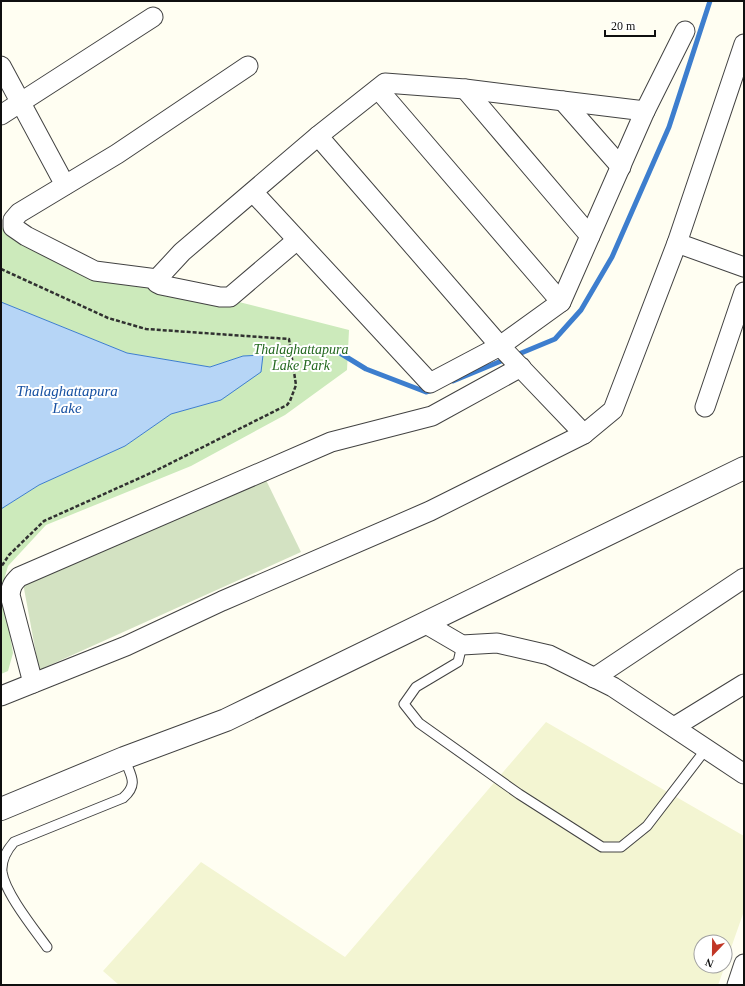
<svg xmlns="http://www.w3.org/2000/svg" width="745" height="986" viewBox="0 0 745 986" font-family="Georgia,serif">
	<style>
		.farmland { fill: #f3f5d2 }
		.green { fill: #cceabb }
		.cemetery { fill: #d3e2c2 }
		.water { fill: #b6d5f6; stroke: #3d7ece }
		.lines { fill: none; stroke-linecap: round; stroke-linejoin: round }
		.stream { stroke: #3d7ece; stroke-width: 5 }
		.service-casing { stroke: #424242; stroke-width: 11 }
		.minor-casing { stroke: #424242; stroke-width: 21 }
		.tertiary-casing { stroke: #424242; stroke-width: 24 }
		.path { stroke: #313131; stroke-width: 2.5; stroke-dasharray: 4 2; stroke-linecap: butt }
		.service { stroke: #fff; stroke-width: 9 }
		.minor { stroke: #fff; stroke-width: 19 }
		.tertiary { stroke: #fff; stroke-width: 22 }
		.labels { text-anchor: middle; dominant-baseline: central; stroke-width: 4; stroke-linejoin: round; paint-order: stroke }
		.park-label { font-size: 14px; font-style: italic; fill: #23681f; stroke: #fff }
		.water-label { font-size: 15px; font-style: italic; fill: #1751a2; stroke: #fff }
	</style>
	<rect width="100%" height="100%" fill="#fffef2"/>
	<polygon class="farmland" points="546,722 744,836 744,911 725,965 725,942 701,942 701,966 725,966 718,985 119,985 103,971 201,862 345,957"/>
	<polygon class="green" points="1,227 95,275 239,302 349,330 347,370 285,415 191,466 46,525 8,566 2,587 13,653 8,671 1,674 1,509 39,485 125,446 171,414 221,400 263,356 243,356 210,367 127,353 1,302"/>
	<polygon class="cemetery" points="266,480 301,552 39,670 23,583"/>
	<polygon class="water" points="1,302 127,353 210,367 243,356 263,355 261,372 221,400 171,414 125,446 39,485 1,509"/>
	<g class="lines">
		<g class="stream">
			<polyline points="282,354 335,350 366,369 426,392 433,390"/>
			<polyline points="514,356 555,339 581,310 612,257 669,127 710,1"/>
			<polyline points="453,381 506,359"/>
		</g>
		<defs>
			<g id="service">
				<polyline points="462,645 458,662 416,687 404,704 419,723 519,794 602,847 621,847 647,826 706,749"/>
				<path d="M47,947c-13,-18 -42,-54 -45,-75 -1,-11 5,-22 12,-30l109,-44c16,-14 8,-22 1,-40"/>
			</g>
			<g id="minor">
				<polyline points="1,66 65,185"/>
				<polyline points="378,89 561,302"/>
				<polyline points="465,89 590,236"/>
				<polyline points="563,101 621,167"/>
				<polyline points="645,111 685,31"/>
				<polyline points="1,115 153,17"/>
				<polyline points="253,192 430,383 500,346 561,302 645,111 465,89 385,83 318,136"/>
				<polyline points="297,240 230,297 220,297 161,285 157,283 157,279 182,252 318,136 500,346 584,434"/>
				<polyline points="677,243 744,267"/>
				<polyline points="157,279 95,271 26,236 13,227 13,220 19,213 117,154 248,66"/>
				<polyline points="705,407 744,292"/>
				<polyline points="426,624 462,645 497,643 549,655 613,687 744,774"/>
				<polyline points="594,678 744,578"/>
				<path d="M33,683l-23,-88c1,-9 3,-12 9,-18l312,-135 101,-26 89,-49"/>
				<polyline points="1,696 126,646 222,601 430,511 584,434 613,410 677,243 744,44"/>
				<polyline points="674,727 744,684"/>
				<polyline points="737,985 744,964"/>
			</g>
			<polyline id="tertiary" points="1,809 124,758 226,720 744,468"/>
		</defs>
		<use href="#service" class="service-casing"/>
		<use href="#minor" class="minor-casing"/>
		<use href="#tertiary" class="tertiary-casing"/>
		<polyline class="path" points="1,269 108,318 146,329 289,339 296,385 290,401 287,405 153,472 44,521 9,555 1,567"/>
		<use href="#service" class="service"/>
		<use href="#minor" class="minor"/>
		<use href="#tertiary" class="tertiary"/>
	</g>
	<g class="labels">
		<g class="park-label">
			<text x="301" y="349">Thalaghattapura<tspan x="301" dy="16">Lake Park</tspan></text>
		</g>
		<g class="water-label">
			<text x="67" y="391">Thalaghattapura<tspan x="67" dy="17">Lake</tspan></text>
		</g>
	</g>
	<rect width="745" height="986" fill="none" stroke="#0f0f0f" stroke-width="4"/>
	<g transform="translate(713 954) rotate(202)"><circle r="19" fill="#ffffff" stroke="#9f9f9f"/>
	<path d="M0-3L7 15L0 10L-7 15Z" fill="#c13626"/>
	<text y="-6" font-size="11" font-weight="bold" text-anchor="middle" fill="#0f0f0f">N</text>
	</g>
	<path d="M605 30v6h50v-6" fill="none" stroke="#0f0f0f" stroke-width="2"/>
	<text x="611" y="30" font-size="12" fill="#0f0f0f" stroke="#ffffff" stroke-width="3" paint-order="stroke">20 m</text>
</svg>
